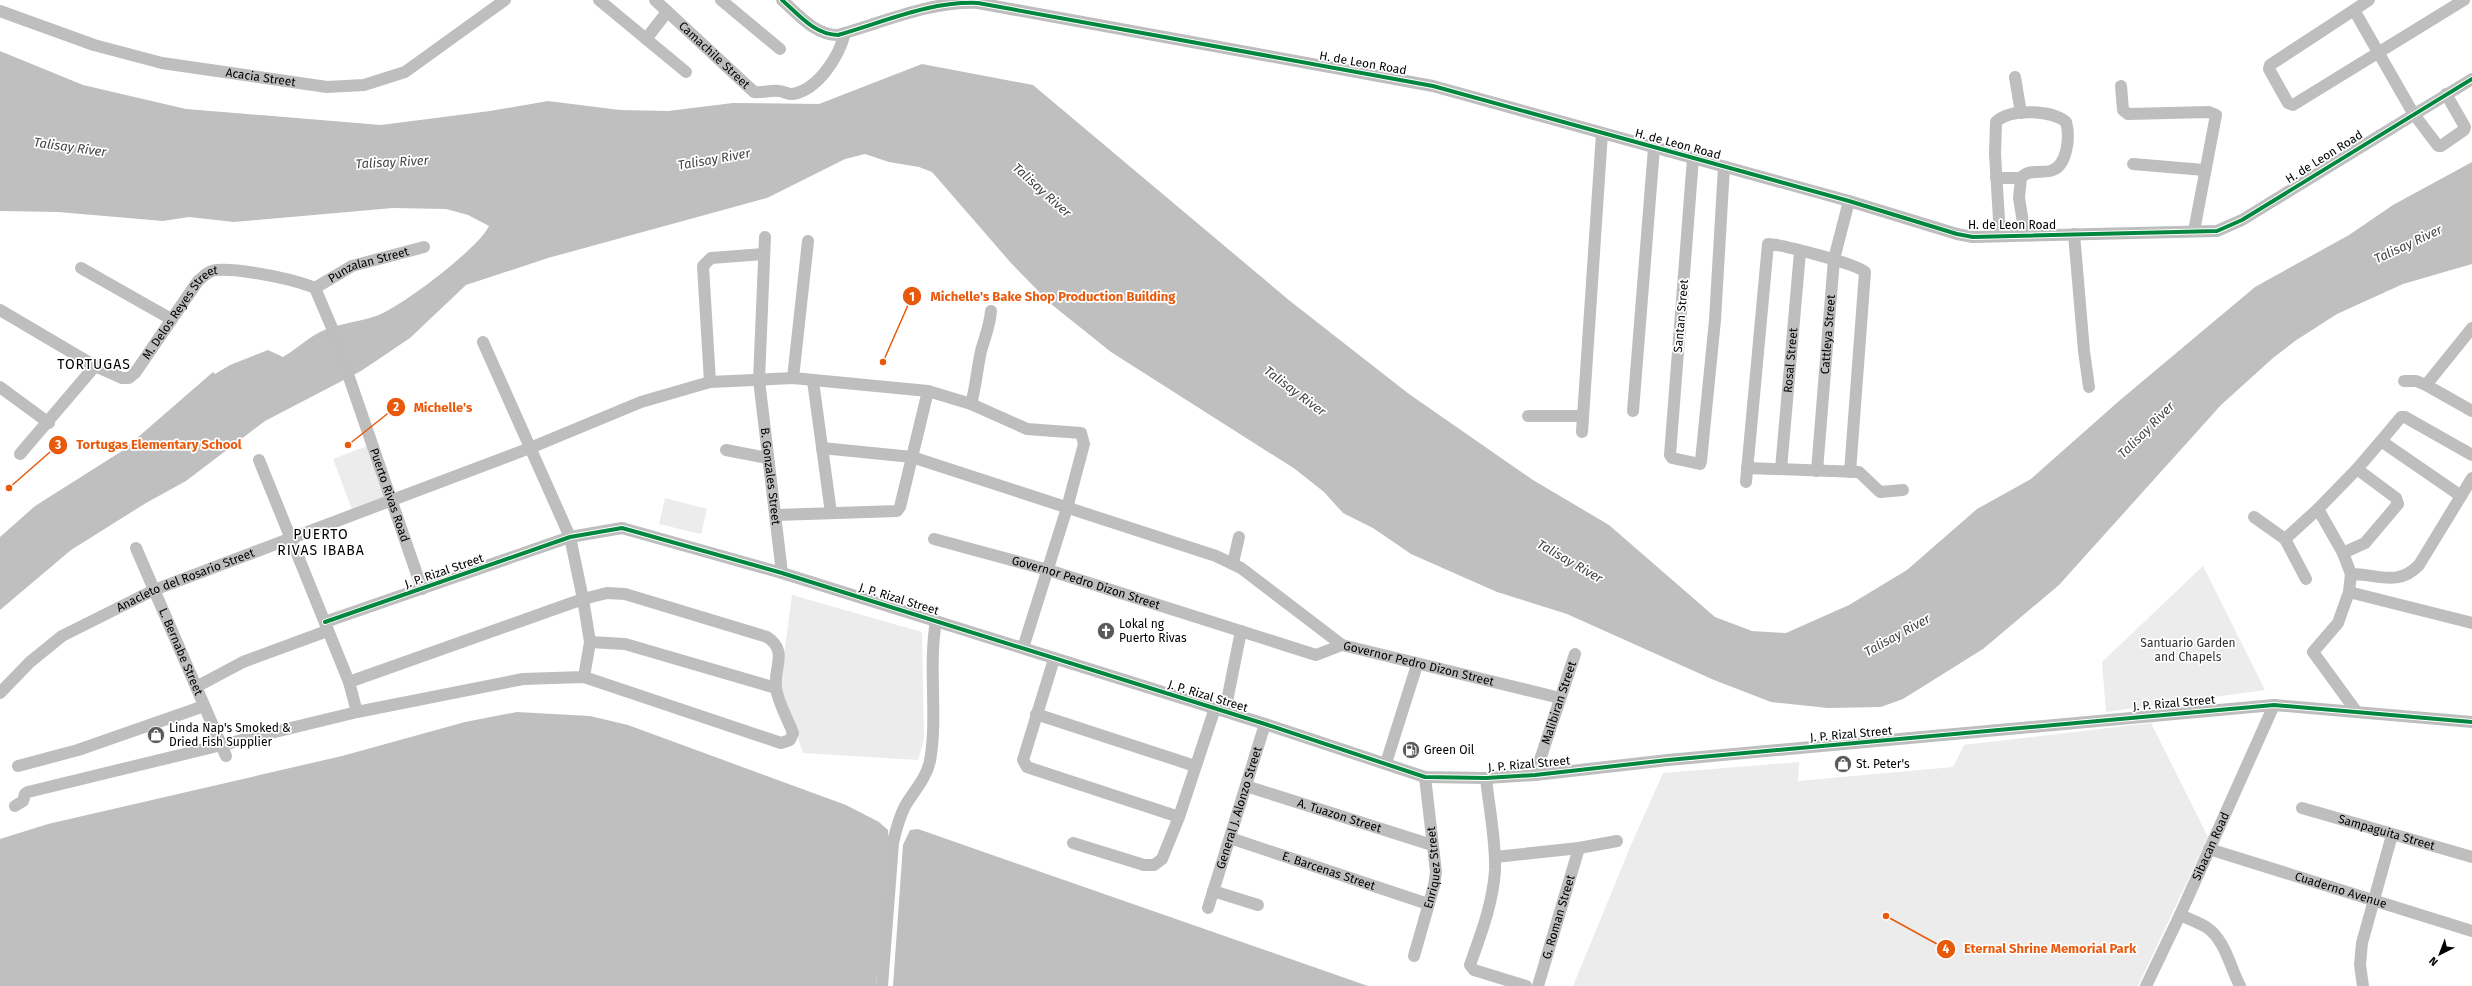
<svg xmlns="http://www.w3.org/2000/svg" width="2472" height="986" viewBox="0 0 2472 986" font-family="'Fira Sans',sans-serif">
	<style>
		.green { fill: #ececec }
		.water { fill: #bfbfbf }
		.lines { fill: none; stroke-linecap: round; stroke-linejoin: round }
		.minor { stroke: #bebebe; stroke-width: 12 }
		.cycleway-casing { stroke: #fff; stroke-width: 6 }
		.cycleway { stroke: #00873e; stroke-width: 4 }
		.labels { text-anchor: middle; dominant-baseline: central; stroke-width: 3.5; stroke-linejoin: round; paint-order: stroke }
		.street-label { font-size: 12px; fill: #000; stroke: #fff }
		.poi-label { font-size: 12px; fill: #000; stroke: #fff; text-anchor: start }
		.park-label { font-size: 12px; fill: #333; stroke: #fff }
		.water-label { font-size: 13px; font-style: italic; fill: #444; stroke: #fff }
		.quarter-label { font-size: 14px; letter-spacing: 1px; fill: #000; stroke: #fff }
		.leader { fill: none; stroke: #e8590c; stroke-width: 1.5 }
		.callout-dot { fill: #e8590c; stroke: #fff; stroke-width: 1.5 }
		.mark-label { font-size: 12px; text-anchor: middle; font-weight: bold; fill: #fff }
		.callout-label { font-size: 13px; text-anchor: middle; font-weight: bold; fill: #e8590c; stroke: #fff; stroke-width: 3.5; stroke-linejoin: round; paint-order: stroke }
	</style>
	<rect width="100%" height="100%" fill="#fff"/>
	<g class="green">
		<polygon points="367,446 388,500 353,512 333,459"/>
		<polygon points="665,498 707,509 701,534 659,524"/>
		<polygon points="2203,566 2265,690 2106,712 2102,662"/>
		<polygon points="792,595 922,632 924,739 918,760 803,753 780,685"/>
		<polygon points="2151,723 2208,837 2138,986 1573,986 1631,845 1663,773 1799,762 1798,781 1953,767 1964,745"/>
	</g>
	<g class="water">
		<path d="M0,51l83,34 103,24 195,16 109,-14 58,-10 72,9 48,1 65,-8 86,1 103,-40 111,21 257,216 119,93 124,86 76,45 106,92 37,14 34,2 63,-28 58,-35 70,-61 54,-30 88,-78 136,-114 94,-52 44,-30 79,-43v102l-69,20 -66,30 -42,27 -22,17 -52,47 -162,180 -76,64 -80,50 -22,8 -53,1 -57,-6 -57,-22 -147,-66 -70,-22 -86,-38 -38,-26 -30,-15 -19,-21 -29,-23 -184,-117 -60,-48 -40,-41 -79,-91 -13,-5 -30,-5 -24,-8 -20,5 -78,39 -219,60 -82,27 -56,53 -49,33 -96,50 -79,60 -40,22 -75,47 -71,60v-73l35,-31 87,-55 91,-79 2,2 15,-9 38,-15 15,7c10,-6 19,-14 30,-21 18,-12 42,-13 63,-20 24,-8 103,-68 113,-90l-21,-11 -22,-6 -53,-1 -159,14 -45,-5 -26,4 -105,-9 -58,-1z"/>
		<polygon points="517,712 590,716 628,725 846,805 879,822 888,830 889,842 876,986 0,986 0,839 48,824 342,756 465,722"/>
		<polygon points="918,829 1368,986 893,986 903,845 910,830"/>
	</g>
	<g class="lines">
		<g class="minor">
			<polyline points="599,0 686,72"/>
			<path id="s1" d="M655,0l99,92c8,1 17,-2 25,-1 4,0 10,4 14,3 26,-5 46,-38 52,-61"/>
			<polyline points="721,0 780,49"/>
			<path d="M782,0c17,15 33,35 56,35 46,-13 92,-34 140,-32l455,83 416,115 108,33 16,3 244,-6 25,-11 230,-141"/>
			<polyline points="2354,10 2369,0"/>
			<path id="s2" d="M0,11l94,34 68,18 165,24 37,-2 41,-13 100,-72"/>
			<polyline points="646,39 667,12"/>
			<polyline points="2015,77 2021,113"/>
			<polyline points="2121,86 2123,110 2128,114 2209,112 2216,115 2194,231"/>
			<polyline points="2446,94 2465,127 2464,130 2441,146 2438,146 2413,113 2354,10 2270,65 2269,69 2288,103 2293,105 2464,0"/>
			<polyline points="1693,158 1670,455 1672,458 1700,464 1701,461 1715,320 1724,167"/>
			<polyline points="2133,164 2204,170"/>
			<polyline points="1996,178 2021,178"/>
			<polyline points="2074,234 2084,351 2089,387"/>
			<path d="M2000,236l-5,-82 1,-32c14,-14 56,-12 70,0 4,14 2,45 -16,49 -9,2 -23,-2 -29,7l-2,20 6,37"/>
			<path id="s3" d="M765,237l-6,143 23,193"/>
			<polyline points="81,268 171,319"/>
			<path id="s4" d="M315,288l17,40 90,261"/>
			<path id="s5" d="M315,288l37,-22 72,-19"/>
			<path id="s6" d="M0,310l95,56 27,12h7l6,-5 63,-92c5,-4 11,-11 18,-11 23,-2 78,9 99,18"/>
			<polyline points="2472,328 2426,385 2472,411"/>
			<polyline points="793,378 808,241"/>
			<polyline points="813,381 831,513"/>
			<polyline points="2404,381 2416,381 2426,385"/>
			<polyline points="710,382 703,266 711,258 764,254"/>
			<polyline points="0,387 49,423"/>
			<path d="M971,404c5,-18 6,-35 10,-53 4,-14 9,-26 10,-40"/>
			<polyline points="1633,411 1654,148"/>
			<polyline points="1528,416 1583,416"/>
			<polyline points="1582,432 1602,133"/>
			<polyline points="2381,441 2401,417 2405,417 2472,455"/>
			<polyline points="822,448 912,457 1216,556 1241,568 1342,645"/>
			<polyline points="726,450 767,458"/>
			<polyline points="20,454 95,366"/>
			<polyline points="259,460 349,682 357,712"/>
			<polyline points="1747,468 1859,472 1880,492 1903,490"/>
			<path id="s7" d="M1781,469l19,-217"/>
			<polyline points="2357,469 2381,441 2461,496"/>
			<path id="s8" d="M1817,471l17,-212 15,-58"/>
			<path d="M1746,482l22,-238c12,0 93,21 97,28l-15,200"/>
			<polyline points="2318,509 2343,553 2351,574"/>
			<polyline points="776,515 897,511 900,507 928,391"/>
			<polyline points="2254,517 2285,539"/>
			<path id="s9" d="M934,539l114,31 268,85 26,-10 218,53"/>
			<path id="s10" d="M136,548l90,208"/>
			<polyline points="1233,563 1239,537"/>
			<polyline points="2306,579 2285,539 2318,509 2357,469 2396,498 2398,504 2365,543 2343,553"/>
			<polyline points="2349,592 2472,623"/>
			<polyline points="325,622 570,537 622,528 782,573 1265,724 1425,777 1486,778 1535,775 1668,760 2274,705 2472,722"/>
			<polyline points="590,642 625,644 776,688"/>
			<polyline points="1054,659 1023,760 1027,767 1179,817"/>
			<polyline points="349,682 583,599 570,537 483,342"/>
			<polyline points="196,687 243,662 327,631"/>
			<path id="s11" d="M0,693l30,-31 32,-26 92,-46 376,-142 111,-46 69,-20 83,-4 135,13 43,13 56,25 54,4 3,11 -17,64 -44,140"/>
			<polyline points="1225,711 1241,631"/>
			<path d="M2356,711l-43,-59 25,-29 11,-31 2,-18c27,0 47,13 68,-9l53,-87"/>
			<polyline points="1036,714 1195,766"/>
			<polyline points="1386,763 1417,665"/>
			<polyline points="18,766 78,750 204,706"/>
			<path id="s12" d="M1535,775l40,-121"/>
			<path d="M1486,778c3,30 10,62 9,92 -2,33 -14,64 -25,95l4,5 52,16"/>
			<path id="s13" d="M1246,786l186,59"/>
			<path d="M15,806l8,-5 2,-7 3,-2 329,-80 166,-33 61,-2 197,66 9,-3 3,-7c-5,-14 -15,-30 -17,-45 -3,-20 13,-37 -9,-51l-142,-43 -18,-1 -24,6 7,43 -6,35"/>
			<path id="s14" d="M2302,808l170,49"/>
			<path id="s15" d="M1230,838l198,66"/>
			<polyline points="1073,843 1144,865 1154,865 1162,859 1179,817 1215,708"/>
			<path id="s16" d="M2209,849l263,82"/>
			<polyline points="1495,857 1579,848 1617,841"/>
			<polyline points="1213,891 1258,905"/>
			<path id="s17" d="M1208,908l57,-184"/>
			<path d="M2180,915c9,4 18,7 26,12 19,12 24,40 34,59"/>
			<path id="s18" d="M1414,956l20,-70 2,-14 -11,-95"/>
			<path d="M882,986l11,-143c3,-14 6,-25 12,-37 9,-15 21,-27 25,-45 8,-45 -2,-93 6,-140"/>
			<path id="s19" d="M1538,986l41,-138"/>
			<path id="s20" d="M2146,986l34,-71 94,-210"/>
			<polyline points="2363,986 2360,965 2362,943 2392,835"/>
		</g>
		<defs>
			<g id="cycleway">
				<path d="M782,0c17,15 33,35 56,35 46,-13 92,-34 140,-32l455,83 416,115 108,33 16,3 244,-6 25,-11 230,-141"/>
				<polyline points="325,622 570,537 622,528 782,573 1265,724 1425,777 1486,778 1535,775 1668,760 2274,705 2472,722"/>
			</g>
		</defs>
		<use href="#cycleway" class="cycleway-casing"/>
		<use href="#cycleway" class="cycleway"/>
	</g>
	<defs>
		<symbol id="church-disc" viewBox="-11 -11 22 22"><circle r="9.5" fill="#595959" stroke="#fff"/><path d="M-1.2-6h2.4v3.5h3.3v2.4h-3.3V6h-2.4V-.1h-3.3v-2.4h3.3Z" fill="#fff"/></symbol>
		<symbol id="shop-disc" viewBox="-11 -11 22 22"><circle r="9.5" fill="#595959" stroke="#fff"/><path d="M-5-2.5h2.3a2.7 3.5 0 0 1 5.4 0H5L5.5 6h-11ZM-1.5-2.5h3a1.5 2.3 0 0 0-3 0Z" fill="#fff"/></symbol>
		<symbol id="fuel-disc" viewBox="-11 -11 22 22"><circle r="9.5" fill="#595959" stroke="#fff"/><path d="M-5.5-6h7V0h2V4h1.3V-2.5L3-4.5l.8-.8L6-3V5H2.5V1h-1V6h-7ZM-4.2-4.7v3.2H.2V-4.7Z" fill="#fff"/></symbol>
	</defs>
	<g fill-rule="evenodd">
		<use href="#church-disc" x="1096" y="621" width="20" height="20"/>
		<use href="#shop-disc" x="146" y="725" width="20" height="20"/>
		<use href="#fuel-disc" x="1401" y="740" width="20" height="20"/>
		<use href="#shop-disc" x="1833" y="754" width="20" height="20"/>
	</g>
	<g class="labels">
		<g class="street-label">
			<text stroke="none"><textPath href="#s1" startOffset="81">Camachile Street</textPath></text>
			<text transform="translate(1363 63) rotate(10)">H. de Leon Road</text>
			<text stroke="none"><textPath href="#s2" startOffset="270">Acacia Street</textPath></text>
			<text transform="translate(1678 144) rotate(15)">H. de Leon Road</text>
			<text transform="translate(2324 157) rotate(-32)">H. de Leon Road</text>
			<text x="2012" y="225">H. de Leon Road</text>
			<text stroke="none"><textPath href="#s5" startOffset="59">Punzalan Street</textPath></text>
			<text transform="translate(1681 316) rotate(-85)">Santan Street</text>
			<text stroke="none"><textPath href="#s6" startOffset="231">M. Delos Reyes Street</textPath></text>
			<text stroke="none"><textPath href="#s8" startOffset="137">Cattleya Street</textPath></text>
			<text stroke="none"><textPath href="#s7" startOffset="109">Rosal Street</textPath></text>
			<text stroke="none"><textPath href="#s3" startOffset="240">B. Gonzales Street</textPath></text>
			<text stroke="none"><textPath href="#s4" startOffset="220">Puerto Rivas Road</textPath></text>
			<text transform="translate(444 571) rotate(-19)">J. P. Rizal Street</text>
			<text stroke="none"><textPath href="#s11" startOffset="220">Anacleto del Rosario Street</textPath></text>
			<text stroke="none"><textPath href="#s9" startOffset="158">Governor Pedro Dizon Street</textPath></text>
			<text transform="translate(899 599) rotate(17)">J. P. Rizal Street</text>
			<text stroke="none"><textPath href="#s10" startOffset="113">L. Bernabe Street</textPath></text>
			<text stroke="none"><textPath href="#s9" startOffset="506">Governor Pedro Dizon Street</textPath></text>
			<text transform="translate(1208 696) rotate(17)">J. P. Rizal Street</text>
			<text stroke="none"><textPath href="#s12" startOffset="76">Malibiran Street</textPath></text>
			<text transform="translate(2174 703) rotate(-5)">J. P. Rizal Street</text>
			<text transform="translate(1851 734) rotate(-5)">J. P. Rizal Street</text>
			<text transform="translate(1529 764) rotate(-5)">J. P. Rizal Street</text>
			<text stroke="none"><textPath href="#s17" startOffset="105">General J. Alonzo Street</textPath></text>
			<text stroke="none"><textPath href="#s13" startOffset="98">A. Tuazon Street</textPath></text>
			<text stroke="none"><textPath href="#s14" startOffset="88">Sampaguita Street</textPath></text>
			<text stroke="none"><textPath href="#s20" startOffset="154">Sibacan Road</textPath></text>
			<text stroke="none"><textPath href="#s18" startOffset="91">Enriquez Street</textPath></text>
			<text stroke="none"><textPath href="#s15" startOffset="104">E. Barcenas Street</textPath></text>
			<text stroke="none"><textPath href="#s16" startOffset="138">Cuaderno Avenue</textPath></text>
			<text stroke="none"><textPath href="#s19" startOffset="72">G. Roman Street</textPath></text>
		</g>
		<g class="poi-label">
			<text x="1119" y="624">Lokal ng<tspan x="1119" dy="14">Puerto Rivas</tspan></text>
			<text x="169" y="728">Linda Nap's Smoked &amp;<tspan x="169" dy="14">Dried Fish Supplier</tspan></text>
			<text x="1424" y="750">Green Oil</text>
			<text x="1856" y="764">St. Peter's</text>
		</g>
		<g class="park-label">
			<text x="2188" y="643">Santuario Garden<tspan x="2188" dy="14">and Chapels</tspan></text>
		</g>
		<g class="water-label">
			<text transform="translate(70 147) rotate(8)">Talisay River</text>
			<text transform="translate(714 159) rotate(-10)">Talisay River</text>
			<text transform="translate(392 162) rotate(-3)">Talisay River</text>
			<text transform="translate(1042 190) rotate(42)">Talisay River</text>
			<text transform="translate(2408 244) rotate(-25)">Talisay River</text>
			<text transform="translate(1295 391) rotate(37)">Talisay River</text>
			<text transform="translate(2146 430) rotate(-45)">Talisay River</text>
			<text transform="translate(1570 561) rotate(30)">Talisay River</text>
			<text transform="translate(1897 635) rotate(-29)">Talisay River</text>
		</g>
		<g class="quarter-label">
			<text x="94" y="364">TORTUGAS</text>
			<text x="321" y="534">PUERTO<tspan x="321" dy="16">RIVAS IBABA</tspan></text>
		</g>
	</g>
	<path class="leader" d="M883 362L912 296M348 445L396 407M9 488L58 445M1886 916L1946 949"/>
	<g class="callout-dot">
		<circle cx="883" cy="362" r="4"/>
		<circle cx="348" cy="445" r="4"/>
		<circle cx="9" cy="488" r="4"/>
		<circle cx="1886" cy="916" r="4"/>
		<circle cx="912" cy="296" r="10"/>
		<circle cx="396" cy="407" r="10"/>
		<circle cx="58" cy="445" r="10"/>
		<circle cx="1946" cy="949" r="10"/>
	</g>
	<g class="mark-label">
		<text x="912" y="301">1</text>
		<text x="396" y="411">2</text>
		<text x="58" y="449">3</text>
		<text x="1946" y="953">4</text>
	</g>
	<g class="callout-label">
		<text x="1053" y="301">Michelle's Bake Shop Production Building</text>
		<text x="443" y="412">Michelle's</text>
		<text x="159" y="449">Tortugas Elementary School</text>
		<text x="2050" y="953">Eternal Shrine Memorial Park</text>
	</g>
	<g transform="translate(2440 954) rotate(222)" stroke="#ffffff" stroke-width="3" paint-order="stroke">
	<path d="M0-3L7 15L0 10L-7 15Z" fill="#000000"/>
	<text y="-6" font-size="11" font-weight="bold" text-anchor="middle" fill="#000000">N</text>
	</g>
</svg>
